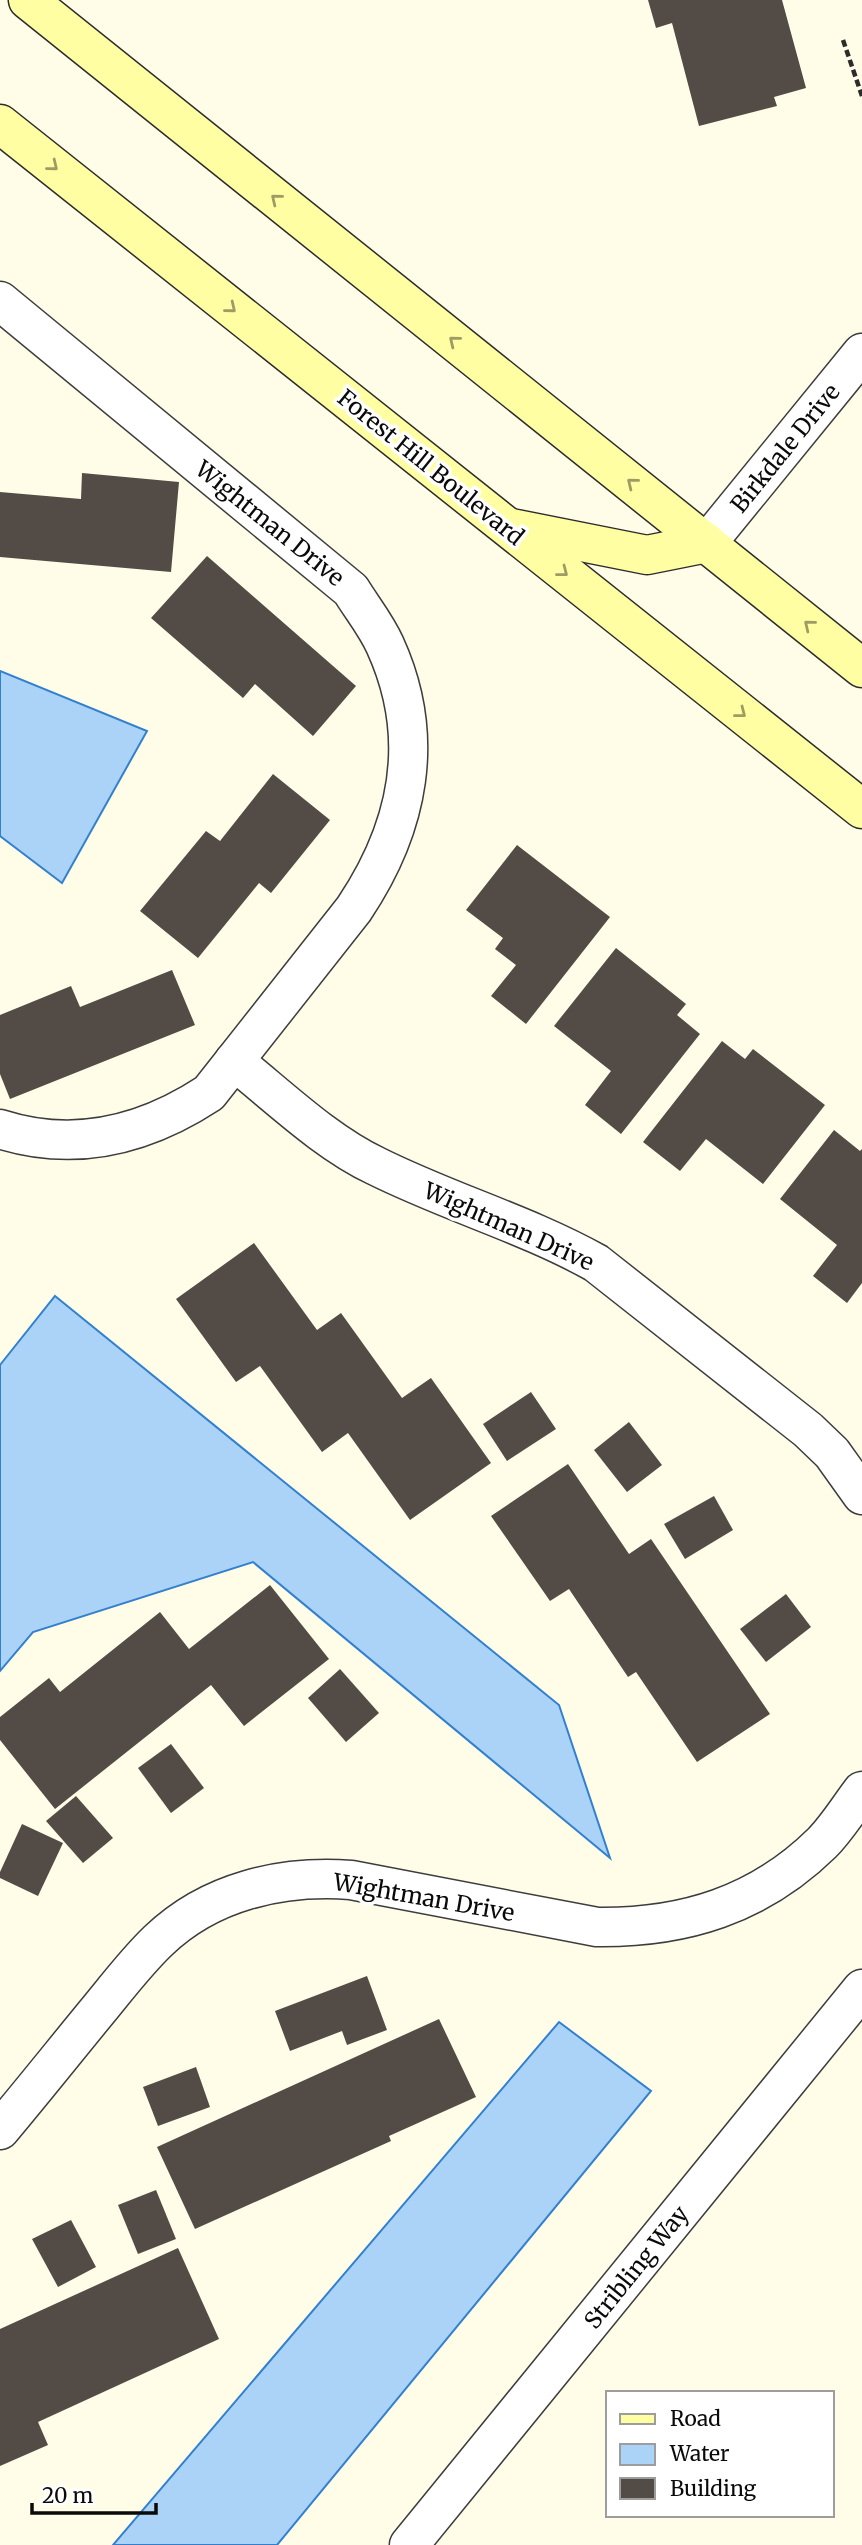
<svg xmlns="http://www.w3.org/2000/svg" width="862" height="2545" viewBox="0 0 862 2545" font-family="Merriweather,serif">
	<style>
		.water { fill: #abd3f7; stroke: #3280ce; stroke-width: 2 }
		.building { fill: #534c46 }
		.lines { fill: none; stroke-linecap: round; stroke-linejoin: round }
		.minor-casing { stroke: #3d3d3d; stroke-width: 41 }
		.tertiary-casing { stroke: #3d3d3d; stroke-width: 41 }
		.secondary-casing { stroke: #2c2c2c; stroke-width: 41 }
		.path { stroke: #2c2c2c; stroke-width: 4.5; stroke-dasharray: 7 3.5; stroke-linecap: butt }
		.minor { stroke: #fff; stroke-width: 38 }
		.tertiary { stroke: #fff; stroke-width: 38 }
		.secondary { stroke: #fffea2; stroke-width: 38 }
		.oneway { stroke: #9d9c65 }
		.labels { text-anchor: middle; dominant-baseline: central; stroke-width: 7; stroke-linejoin: round; paint-order: stroke }
		.street-label { font-size: 23px; fill: #0a0a0a; stroke: #fff }
	</style>
	<rect width="100%" height="100%" fill="#fffde7"/>
	<g class="water">
		<polygon points="0,671 147,731 62,883 0,836"/>
		<polygon points="55,1296 559,1705 610,1858 253,1562 33,1632 0,1671 0,1365"/>
		<polygon points="559,2022 651,2091 277,2545 113,2545"/>
	</g>
	<g class="building">
		<polygon points="648,0 782,0 806,88 774,97 777,106 699,126 672,23 656,28"/>
		<polygon points="82,473 179,482 171,572 0,557 0,492 81,499"/>
		<polygon points="207,556 356,686 313,736 255,684 243,698 151,618"/>
		<polygon points="273,774 330,820 271,893 259,883 198,958 140,911 206,831 220,841"/>
		<polygon points="517,845 610,917 526,1024 491,996 516,965 495,949 503,938 466,910"/>
		<polygon points="616,948 686,1004 677,1015 700,1034 621,1134 585,1105 611,1071 554,1026"/>
		<polygon points="172,970 195,1025 10,1099 0,1074 0,1015 71,986 80,1007"/>
		<polygon points="722,1041 745,1059 753,1049 825,1105 763,1184 706,1139 680,1171 643,1142"/>
		<polygon points="834,1130 860,1151 862,1149 862,1283 847,1303 813,1276 837,1245 780,1199"/>
		<polygon points="254,1243 317,1330 341,1313 402,1398 431,1378 491,1463 410,1520 348,1433 322,1452 260,1366 236,1382 176,1299"/>
		<polygon points="531,1392 556,1429 507,1461 483,1424"/>
		<polygon points="629,1422 662,1465 627,1492 594,1450"/>
		<polygon points="568,1464 629,1554 651,1539 770,1714 697,1762 636,1672 628,1677 569,1589 550,1601 491,1516"/>
		<polygon points="714,1496 733,1530 685,1559 664,1524"/>
		<polygon points="270,1585 329,1659 244,1726 211,1685 55,1809 0,1740 0,1717 49,1678 60,1692 160,1612 189,1649"/>
		<polygon points="786,1594 811,1627 766,1662 740,1629"/>
		<polygon points="340,1669 379,1713 346,1742 308,1698"/>
		<polygon points="171,1744 204,1788 171,1813 138,1768"/>
		<polygon points="76,1796 113,1838 83,1863 46,1821"/>
		<polygon points="22,1824 63,1843 38,1896 0,1878 0,1872"/>
		<polygon points="367,1976 387,2030 347,2045 342,2031 290,2051 275,2011"/>
		<polygon points="439,2019 476,2097 389,2136 391,2141 195,2229 157,2147"/>
		<polygon points="196,2067 210,2107 158,2126 143,2087"/>
		<polygon points="156,2190 176,2239 138,2254 118,2205"/>
		<polygon points="71,2220 96,2267 58,2287 32,2239"/>
		<polygon points="178,2248 219,2339 38,2422 48,2445 0,2466 0,2329"/>
	</g>
	<g class="lines">
		<defs>
			<g id="minor">
				<path d="M0,301l351,289c11,18 25,35 34,55 42,92 24,182 -31,264l-145,184c-64,42 -134,60 -209,36"/>
				<path d="M234,1061c44,35 91,81 142,105 72,36 150,58 220,97l212,167 24,23 30,42"/>
				<path d="M0,2130c32,-38 63,-77 95,-116 20,-24 40,-51 63,-73 52,-50 123,-66 193,-61l246,47c87,1 162,-22 225,-84 15,-15 27,-35 40,-52"/>
			</g>
			<g id="tertiary">
				<polyline points="707,543 862,353"/>
				<polyline points="409,2545 862,1989"/>
			</g>
			<g id="secondary">
				<polyline points="28,0 862,668"/>
				<polyline points="0,124 862,809"/>
				<polyline points="511,528 647,555 707,543"/>
			</g>
		</defs>
		<use href="#minor" class="minor-casing"/>
		<use href="#tertiary" class="tertiary-casing"/>
		<use href="#secondary" class="secondary-casing"/>
		<polyline class="path" points="843,40 862,96"/>
		<use href="#minor" class="minor"/>
		<use href="#tertiary" class="tertiary"/>
		<use href="#secondary" class="secondary"/>
	</g>
	<defs><path id="oneway-chevron" d="M-2-3.5L2.5 0L-2 3.5" fill="none" stroke-width="1.6" stroke-linecap="round" stroke-linejoin="round" transform="scale(1.75)"/></defs>
	<g class="oneway">
		<use href="#oneway-chevron" transform="translate(53 166) rotate(39)"/>
		<use href="#oneway-chevron" transform="translate(276 199) rotate(-141)"/>
		<use href="#oneway-chevron" transform="translate(231 308) rotate(39)"/>
		<use href="#oneway-chevron" transform="translate(454 341) rotate(-141)"/>
		<use href="#oneway-chevron" transform="translate(632 483) rotate(-141)"/>
		<use href="#oneway-chevron" transform="translate(563 572) rotate(38)"/>
		<use href="#oneway-chevron" transform="translate(809 625) rotate(-141)"/>
		<use href="#oneway-chevron" transform="translate(741 713) rotate(38)"/>
	</g>
	<g class="labels">
		<g class="street-label">
			<text transform="translate(785 448) rotate(-51)">Birkdale Drive</text>
			<text transform="translate(431 467) rotate(39)">Forest Hill Boulevard</text>
			<text transform="translate(270 523) rotate(39)">Wightman Drive</text>
			<text transform="translate(509 1226) rotate(24)">Wightman Drive</text>
			<text transform="translate(424 1897) rotate(10)">Wightman Drive</text>
			<text transform="translate(636 2267) rotate(-51)">Stribling Way</text>
		</g>
	</g>
	<rect x="606" y="2391" width="228" height="126" fill="#ffffff" stroke="#9d9d9d" stroke-width="2"/>
	<rect x="620" y="2414" width="35" height="10" fill="#fffea2" stroke="#9d9d9d" stroke-width="2"/>
	<text x="670" y="2426" font-size="21" fill="#0a0a0a">Road</text>
	<rect x="620" y="2444" width="35" height="21" fill="#abd3f7" stroke="#9d9d9d" stroke-width="2"/>
	<text x="670" y="2461" font-size="21" fill="#0a0a0a">Water</text>
	<rect x="620" y="2478" width="35" height="21" fill="#534c46" stroke="#9d9d9d" stroke-width="2"/>
	<text x="670" y="2496" font-size="21" fill="#0a0a0a">Building</text>
	<path d="M32 2503v10h124v-10" fill="none" stroke="#0a0a0a" stroke-width="3.5"/>
	<text x="42" y="2503" font-size="21" fill="#0a0a0a" stroke="#ffffff" stroke-width="5" paint-order="stroke">20 m</text>
</svg>
